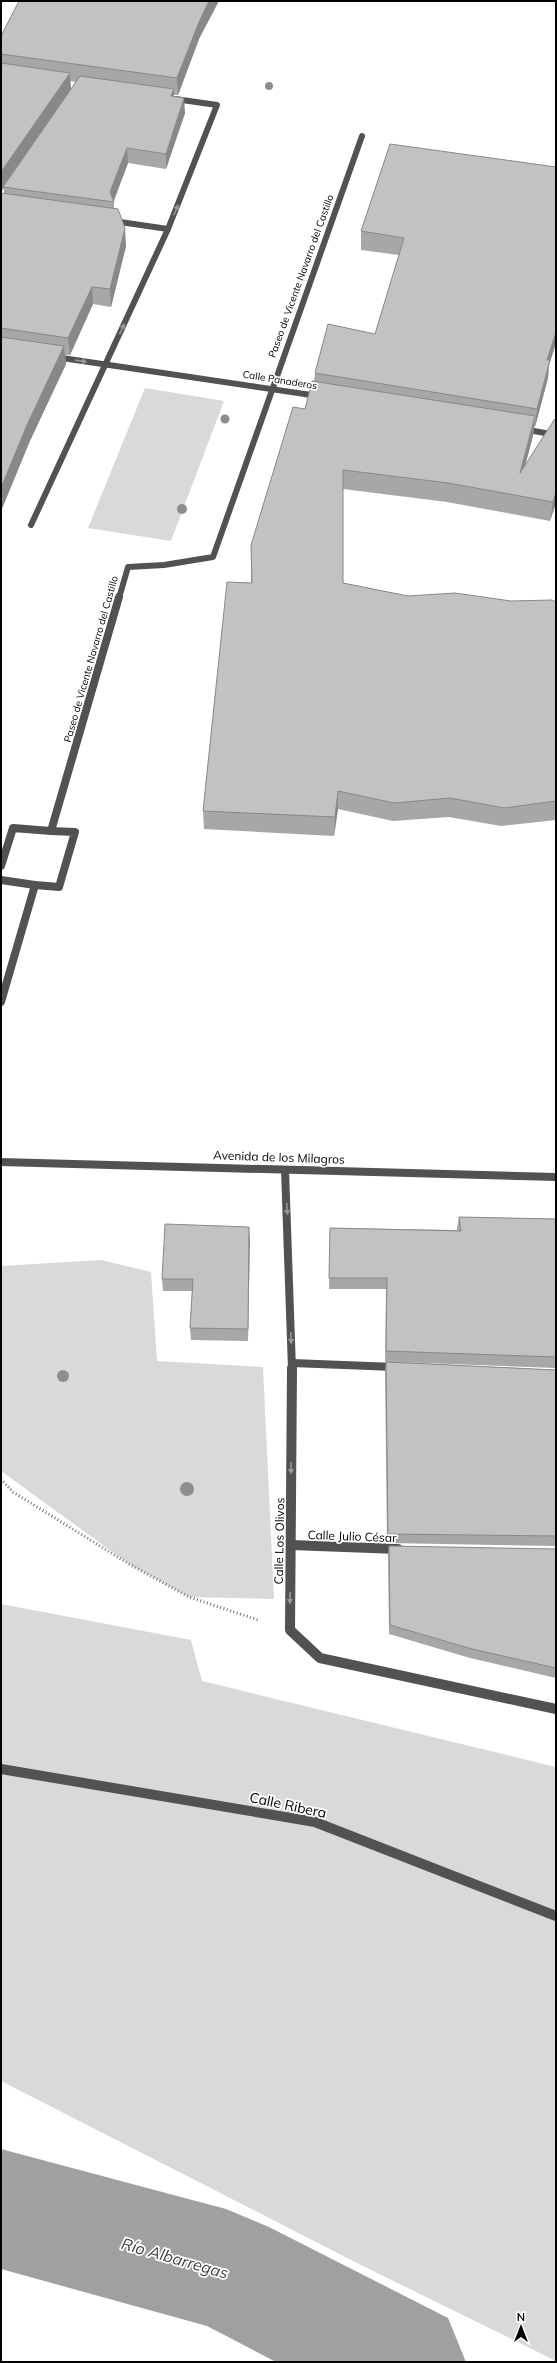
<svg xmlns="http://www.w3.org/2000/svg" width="557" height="2363" viewBox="0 0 557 2363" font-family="Mulish,sans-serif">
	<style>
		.green { fill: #d9d9d9 }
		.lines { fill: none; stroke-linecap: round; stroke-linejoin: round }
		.river { fill: #a0a0a0; fill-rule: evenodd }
		.path { stroke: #747474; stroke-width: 3; stroke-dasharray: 1 2.5; stroke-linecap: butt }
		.street-far2 { stroke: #525252; stroke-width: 6 }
		.street-far1 { stroke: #525252; stroke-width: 8 }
		.street { stroke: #525252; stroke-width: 10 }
		.tree { fill: #8d8d8d }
		.wall { fill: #a7a7a7; fill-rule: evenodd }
		.shaded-wall { fill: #888 }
		.building { fill: #c2c2c2; stroke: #888 }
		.oneway { fill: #979797 }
		.labels { text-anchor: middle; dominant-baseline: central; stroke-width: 3.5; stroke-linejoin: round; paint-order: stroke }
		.far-street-label { font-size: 10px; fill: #000; stroke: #fff }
		.street-label { font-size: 12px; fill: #000; stroke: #fff }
		.near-street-label { font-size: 14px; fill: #000; stroke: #fff }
		.near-water-label { font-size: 16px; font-style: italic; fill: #414141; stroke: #fff }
	</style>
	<rect width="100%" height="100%" fill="#fff"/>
	<g class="green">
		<polygon points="145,388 224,401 171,541 88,528"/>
		<polygon points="101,1260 151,1272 157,1361 263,1367 274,1599 189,1597 129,1564 1,1471 1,1266"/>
		<polygon points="1,1604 191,1640 202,1681 556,1767 556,2361 359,2264 1,2081"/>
	</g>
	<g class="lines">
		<polygon class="river" points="1,2149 226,2209 269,2227 448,2318 466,2362 276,2362 207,2326 1,2269"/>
		<polyline class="path" points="1,1479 13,1492 129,1564 189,1597 258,1620"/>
		<g class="street-far2">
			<polyline points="113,221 168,229"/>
			<polyline points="55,357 318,396"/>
			<polyline points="523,429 556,435"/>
			<polyline points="31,525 168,229 217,105 175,99"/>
			<polyline points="119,598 128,567 164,565 213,557 362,136"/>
		</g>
		<g class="street-far1">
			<polyline points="1,866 13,828 51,831 119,597"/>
			<polyline points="1,880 35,885 1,1002"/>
			<polyline points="35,885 59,887 75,832 51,831"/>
			<polyline points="1,1162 556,1177"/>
			<polyline points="285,1170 292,1369"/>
			<polyline points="292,1363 395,1367"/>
		</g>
		<g class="street">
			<polyline points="292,1368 290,1630 320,1658 556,1709"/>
			<polyline points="291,1545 398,1549"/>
			<polyline points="1,1769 315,1822 556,1916"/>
		</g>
	</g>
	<g class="tree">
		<circle cx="269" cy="86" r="4"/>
		<circle cx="225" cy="419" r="4.5"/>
		<circle cx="182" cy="509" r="5"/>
		<circle cx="63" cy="1376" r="6"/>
		<circle cx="187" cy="1489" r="7"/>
	</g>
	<g class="wall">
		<path d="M1,36l198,3 -21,56h-4v2l11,16 -19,56 -38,-6 -14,38v8l12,37 -15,61 -18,-3 -23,51h-5l1,9 -37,79 -28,68v-318h3v-5l-3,4zM70,81l6,1 -5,7z"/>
		<polygon points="556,167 556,343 549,365 548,378 535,427 534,427 533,436 525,466 556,419 556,503 550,521 447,502 343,489 343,583 408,596 511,601 556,602 556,823 556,820 501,826 449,817 393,821 338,809 334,836 204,829 203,811 251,583 251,545 305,409 314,381 315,373 375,334 399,255 361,250 361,231"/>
		<polygon points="459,1217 556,1219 556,1368 396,1362 556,1370 556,1546 387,1543 385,1372 386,1362 385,1362 386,1289 329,1289 330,1228 457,1230 457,1228"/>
		<polygon points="249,1227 248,1341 191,1340 190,1328 192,1291 163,1291 162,1279"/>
		<polygon points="389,1546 556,1549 556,1678 470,1658 389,1634 388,1556"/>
	</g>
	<g class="shaded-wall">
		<polygon points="209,1 219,1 199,39 178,95 177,78 199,22"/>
		<polygon points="70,73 71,90 3,187 4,188 1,192 1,172"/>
		<polygon points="174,89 174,104 171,96"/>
		<polygon points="184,98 185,113 166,169 166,154"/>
		<polygon points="127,148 128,163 113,202 110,192"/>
		<polygon points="125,228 126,246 111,307 110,289"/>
		<polygon points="92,287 93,304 70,355 68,338"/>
		<polygon points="556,332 556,343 549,365 548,378 535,427 537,409 547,360"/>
		<polygon points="64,346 66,364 29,443 1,511 1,488 27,425"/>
		<polygon points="535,416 533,436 518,492 520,473"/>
		<polygon points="556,492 556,503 550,521 553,502"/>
		<polygon points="338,791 338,809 334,836 335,817"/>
		<polygon points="249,1227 250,1240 248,1341 248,1329"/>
	</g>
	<g class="building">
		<polygon points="19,1 209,1 199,22 177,78 1,54 1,36"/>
		<polygon points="1,63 70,73 1,172"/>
		<polygon points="80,76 174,89 171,96 184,98 166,154 127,148 110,192 114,202 3,187"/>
		<polygon points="390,144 556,167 556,332 547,360 550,360 537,409 315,373 328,324 375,334 404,238 361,231"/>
		<polygon points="1,193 118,209 125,228 110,289 92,287 68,338 1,328"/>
		<polygon points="1,337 64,346 27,425 1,488"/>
		<polygon points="312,381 535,416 520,473 554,420 556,419 556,492 553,502 448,483 343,470 343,583 408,596 455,593 511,601 552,600 556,602 556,801 504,808 450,798 394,803 338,791 335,817 203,811 227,582 252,583 251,545 293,407 305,409"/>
		<polygon points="459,1217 556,1219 556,1357 386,1351 387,1278 329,1278 330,1228 461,1231"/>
		<polygon points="165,1224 249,1227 248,1329 190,1328 193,1279 162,1279"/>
		<polygon points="386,1362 556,1370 556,1536 388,1534"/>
		<polygon points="389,1546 556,1549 556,1668 472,1649 390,1625"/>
	</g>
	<defs><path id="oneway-solid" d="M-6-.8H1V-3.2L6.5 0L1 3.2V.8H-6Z"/></defs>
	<g class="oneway">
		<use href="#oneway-solid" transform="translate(176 210) rotate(-68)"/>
		<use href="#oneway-solid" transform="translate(122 329) rotate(-65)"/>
		<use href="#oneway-solid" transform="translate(81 361) rotate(8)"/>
		<use href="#oneway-solid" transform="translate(287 1209) rotate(88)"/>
		<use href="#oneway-solid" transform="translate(291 1338) rotate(88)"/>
		<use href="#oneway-solid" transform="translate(291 1468) rotate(90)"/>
		<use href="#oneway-solid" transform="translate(290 1598) rotate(91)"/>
	</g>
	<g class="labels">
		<g class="far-street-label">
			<text transform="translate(301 276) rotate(-70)">Paseo de Vicente Navarro del Castillo</text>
			<text transform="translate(280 380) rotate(9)">Calle Panaderos</text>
			<text transform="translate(91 659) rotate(-74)">Paseo de Vicente Navarro del Castillo</text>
		</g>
		<g class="street-label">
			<text transform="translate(279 1157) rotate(2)">Avenida de los Milagros</text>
			<text transform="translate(352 1536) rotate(2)">Calle Julio César</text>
			<text transform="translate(279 1541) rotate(-89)">Calle Los Olivos</text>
		</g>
		<g class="near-street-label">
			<text transform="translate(288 1805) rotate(12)">Calle Ribera</text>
		</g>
		<g class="near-water-label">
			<text transform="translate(175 2258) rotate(16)">Río Albarregas</text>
		</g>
	</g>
	<rect width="557" height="2363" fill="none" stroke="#000000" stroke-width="4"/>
	<g transform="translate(521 2327)" stroke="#ffffff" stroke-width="3" paint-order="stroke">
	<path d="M0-3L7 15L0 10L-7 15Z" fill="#000000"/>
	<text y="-6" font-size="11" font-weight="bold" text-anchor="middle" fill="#000000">N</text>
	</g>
</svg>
